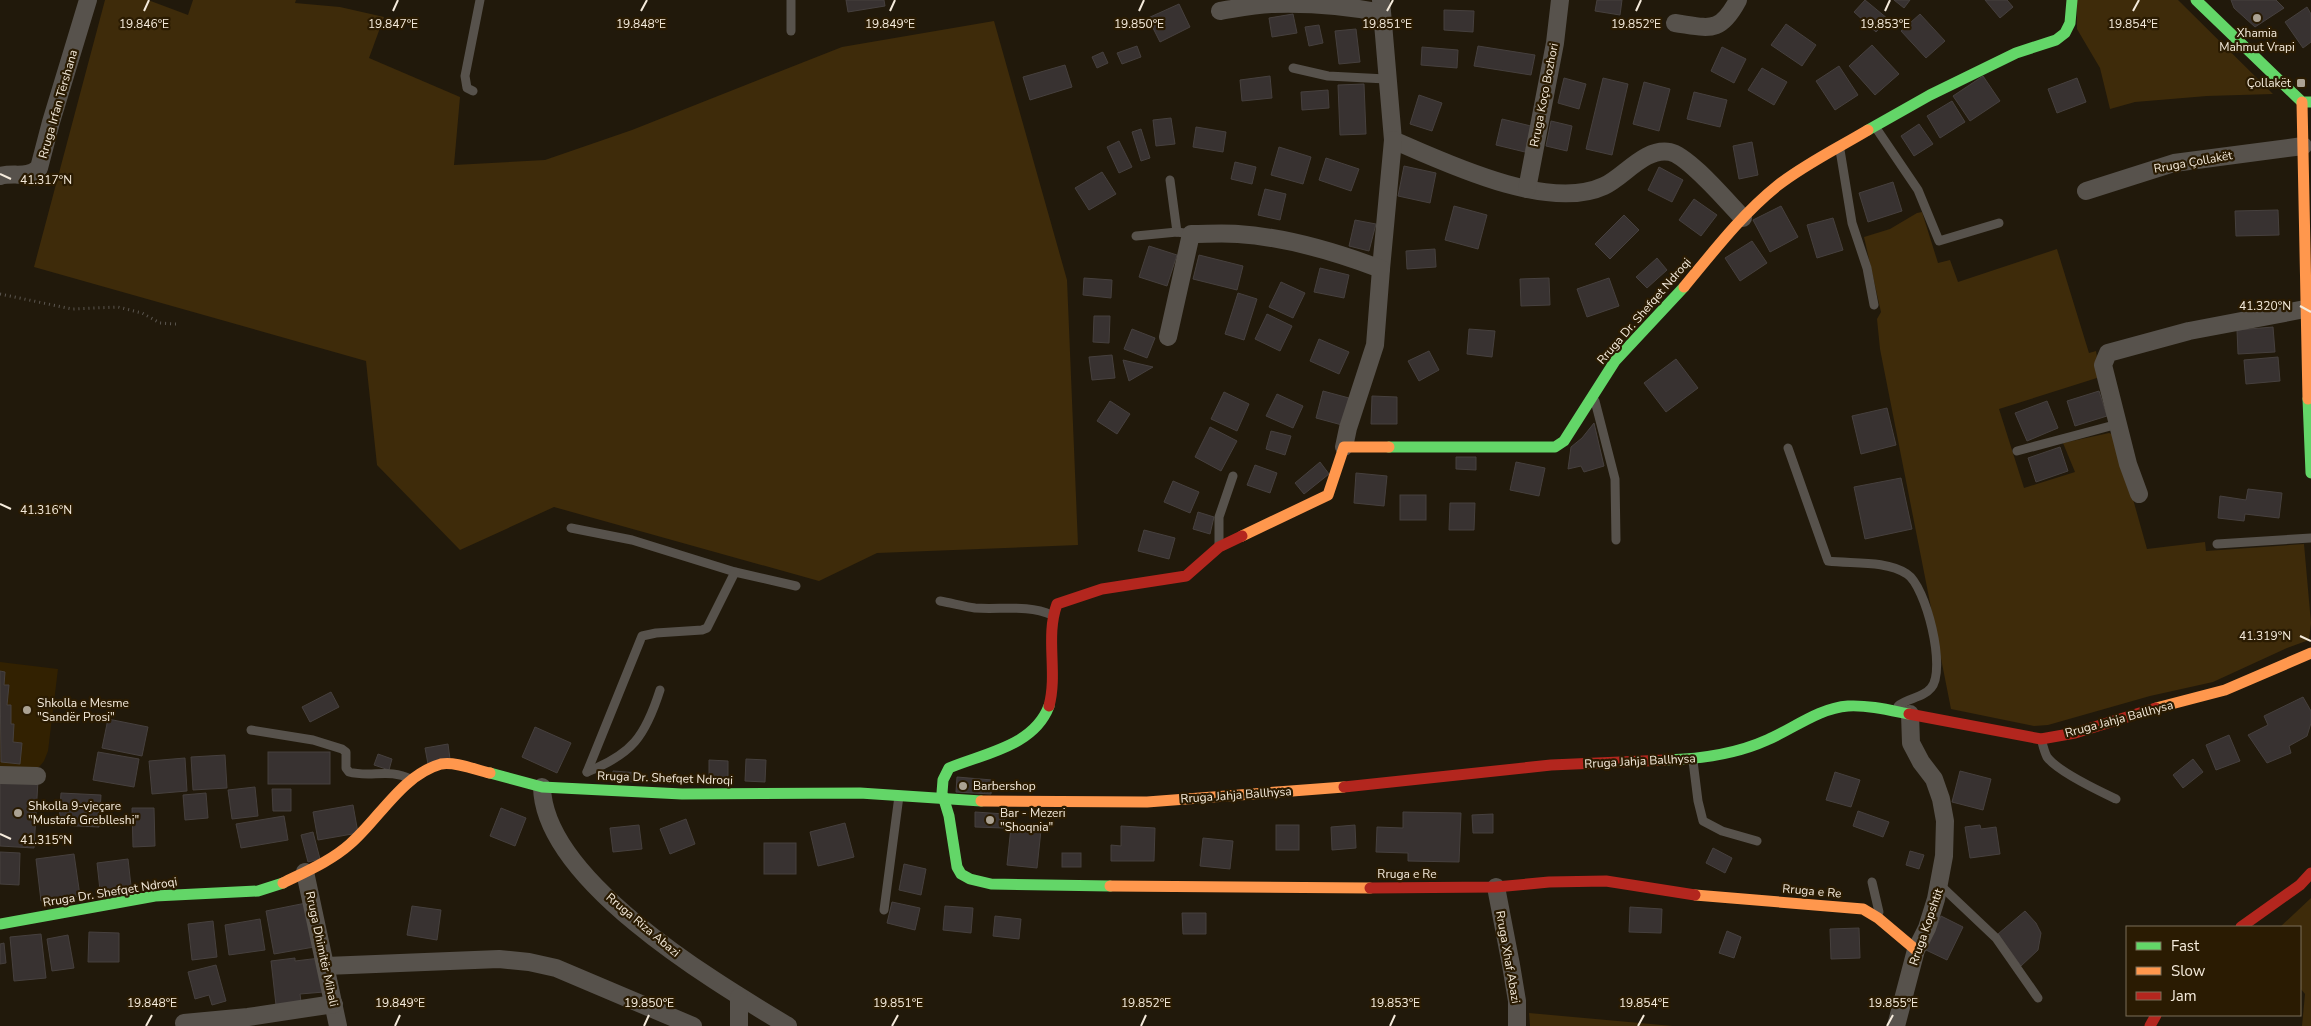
<svg xmlns="http://www.w3.org/2000/svg" width="2311" height="1026" viewBox="0 0 2311 1026" font-family="'Nunito Sans',sans-serif">
	<style>
		.built { fill: #322101 }
		.green { fill: #3e2b0a }
		.building { fill: #383231; stroke: #46403e }
		.lines { fill: none; stroke-linecap: round; stroke-linejoin: round }
		.path { stroke: #5c5751; stroke-width: 3; stroke-dasharray: 1 4; stroke-linecap: butt }
		.lane { stroke: #57524c; stroke-width: 9 }
		.street { stroke: #57524c; stroke-width: 18 }
		.fast { stroke: #63d668; stroke-width: 11 }
		.slow { stroke: #ff974d; stroke-width: 11 }
		.jam { stroke: #b3261e; stroke-width: 11 }
		.ticks { fill: none; stroke: #f5ebdc; stroke-width: 2 }
		.poi-dot { fill: #aba293; stroke: #2a1b02; stroke-width: 2 }
		.labels { text-anchor: middle; dominant-baseline: central; stroke-width: 4.5; stroke-linejoin: round; paint-order: stroke }
		.poi-label { font-size: 12px; fill: #f5ebdc; stroke: #2a1b02; text-anchor: start }
		.street-label { font-size: 12px; fill: #f5ebdc; stroke: #2a1b02 }
		.ticks-label { font-size: 12px; text-anchor: middle; fill: #f5ebdc; stroke: #2a1b02; stroke-width: 4.5; stroke-linejoin: round; paint-order: stroke }
	</style>
	<rect width="100%" height="100%" fill="#21190b"/>
	<polygon class="built" points="0,662 58,669 48,751 44,761 35,772 0,769"/>
	<g class="green">
		<polygon points="105,0 148,0 188,15 193,0 296,0 295,3 340,7 384,17 369,58 460,97 454,165 545,160 632,130 842,47 994,21 1067,280 1078,545 877,553 819,581 554,507 460,550 377,465 366,361 34,267"/>
		<polygon points="2077,0 2178,0 2273,94 2207,96 2135,102 2110,109 2100,68 2077,29"/>
		<polygon points="1922,212 1938,263 1950,260 1958,282 2057,249 2089,353 2096,351 2100,377 1999,409 2024,488 2075,472 2063,443 2109,433 2115,435 2147,549 2205,542 2206,551 2304,544 2311,623 2309,640 2287,648 2213,682 2150,696 2048,725 2034,726 1951,709 1880,349 1877,319 1881,312 1864,237 1890,229 1917,213"/>
		<polygon points="2311,898 2311,1026 2302,1026 2305,994 2300,988 2300,927 2280,927"/>
		<polygon points="1529,1013 1673,1026 1530,1026"/>
	</g>
	<g class="building">
		<polygon points="846,0 884,0 885,6 848,12"/>
		<polygon points="1597,0 1622,0 1620,15 1595,11"/>
		<polygon points="1865,0 1888,19 1876,32 1854,12"/>
		<polygon points="1894,0 1910,0 1904,8"/>
		<polygon points="1985,0 2007,0 2013,7 2000,18"/>
		<polygon points="2231,0 2276,0 2284,8 2255,27 2234,8"/>
		<polygon points="1179,4 1190,27 1160,42 1148,18"/>
		<polygon points="2307,7 2311,14 2311,42 2303,48 2285,22"/>
		<polygon points="1444,10 1474,11 1473,32 1444,30"/>
		<polygon points="1293,14 1297,33 1272,37 1269,18"/>
		<polygon points="1920,14 1945,41 1926,58 1901,31"/>
		<polygon points="1786,24 1816,45 1802,66 1771,45"/>
		<polygon points="1319,25 1323,43 1309,46 1305,27"/>
		<polygon points="1356,29 1360,62 1339,64 1335,31"/>
		<polygon points="1872,45 1899,74 1875,95 1849,66"/>
		<polygon points="1137,46 1141,57 1122,64 1117,53"/>
		<polygon points="1478,46 1535,55 1531,75 1474,66"/>
		<polygon points="1422,47 1458,50 1457,68 1421,65"/>
		<polygon points="1722,47 1746,59 1734,83 1711,71"/>
		<polygon points="1103,52 1108,63 1097,68 1092,57"/>
		<polygon points="1065,65 1072,87 1030,100 1023,77"/>
		<polygon points="1839,66 1858,95 1835,110 1816,81"/>
		<polygon points="1762,68 1787,82 1774,105 1748,90"/>
		<polygon points="1270,76 1272,98 1242,101 1240,80"/>
		<polygon points="1983,76 2000,101 1970,121 1953,96"/>
		<polygon points="1564,78 1586,84 1579,109 1558,103"/>
		<polygon points="1603,78 1628,84 1612,155 1586,149"/>
		<polygon points="2077,78 2086,102 2057,113 2048,89"/>
		<polygon points="1644,82 1670,89 1659,131 1633,124"/>
		<polygon points="1364,84 1366,134 1340,135 1338,85"/>
		<polygon points="1328,90 1329,108 1302,110 1301,92"/>
		<polygon points="1694,92 1727,100 1720,127 1687,119"/>
		<polygon points="1419,95 1442,103 1432,131 1410,124"/>
		<polygon points="1952,101 1965,122 1940,138 1927,116"/>
		<polygon points="1171,118 1175,144 1156,146 1153,120"/>
		<polygon points="1502,119 1531,126 1525,152 1496,145"/>
		<polygon points="1551,121 1572,126 1567,151 1546,146"/>
		<polygon points="1919,124 1933,144 1914,156 1901,136"/>
		<polygon points="1196,127 1226,132 1223,152 1193,147"/>
		<polygon points="1141,129 1150,158 1141,161 1132,132"/>
		<polygon points="1119,141 1132,167 1119,173 1107,147"/>
		<polygon points="1752,142 1758,175 1739,179 1733,146"/>
		<polygon points="1279,147 1311,157 1303,184 1271,175"/>
		<polygon points="1326,158 1359,169 1351,191 1319,180"/>
		<polygon points="1235,162 1256,167 1252,184 1231,179"/>
		<polygon points="1404,166 1436,173 1430,203 1398,196"/>
		<polygon points="1659,167 1683,180 1672,202 1648,190"/>
		<polygon points="1102,172 1116,194 1089,210 1075,188"/>
		<polygon points="1893,182 1902,211 1868,222 1859,193"/>
		<polygon points="1265,189 1286,194 1280,220 1258,215"/>
		<polygon points="1694,199 1717,215 1701,236 1679,220"/>
		<polygon points="1454,206 1487,215 1478,249 1445,240"/>
		<polygon points="1781,206 1798,237 1770,252 1753,220"/>
		<polygon points="2278,210 2279,235 2236,236 2235,211"/>
		<polygon points="1624,215 1639,230 1610,259 1595,244"/>
		<polygon points="1833,218 1843,250 1817,258 1807,225"/>
		<polygon points="1355,220 1376,224 1369,251 1349,246"/>
		<polygon points="1752,241 1767,263 1740,281 1725,258"/>
		<polygon points="1149,246 1177,255 1167,286 1139,277"/>
		<polygon points="1435,249 1436,267 1407,269 1406,251"/>
		<polygon points="1199,255 1243,266 1237,290 1193,279"/>
		<polygon points="1657,258 1667,270 1647,288 1636,277"/>
		<polygon points="1320,268 1349,275 1344,298 1314,292"/>
		<polygon points="1084,278 1112,280 1111,298 1083,295"/>
		<polygon points="1549,278 1550,305 1521,306 1520,279"/>
		<polygon points="1609,278 1619,306 1587,317 1577,289"/>
		<polygon points="1281,282 1305,293 1293,318 1269,307"/>
		<polygon points="1238,293 1257,299 1244,340 1225,334"/>
		<polygon points="1267,314 1292,326 1280,351 1255,339"/>
		<polygon points="1094,316 1110,316 1109,343 1093,342"/>
		<polygon points="2273,327 2275,352 2238,354 2237,330"/>
		<polygon points="1132,329 1155,338 1147,358 1124,349"/>
		<polygon points="1469,329 1495,331 1492,357 1467,354"/>
		<polygon points="1319,339 1349,352 1339,374 1310,361"/>
		<polygon points="1429,351 1439,370 1419,381 1408,361"/>
		<polygon points="1112,355 1115,378 1092,380 1089,357"/>
		<polygon points="2278,357 2280,381 2246,384 2244,360"/>
		<polygon points="1676,359 1698,388 1666,412 1644,383"/>
		<polygon points="1123,360 1153,367 1129,381"/>
		<polygon points="1323,391 1349,398 1342,425 1316,418"/>
		<polygon points="2099,391 2107,416 2075,426 2067,401"/>
		<polygon points="1224,392 1249,404 1237,431 1211,419"/>
		<polygon points="1277,394 1303,406 1293,428 1266,416"/>
		<polygon points="1372,396 1397,397 1397,424 1371,424"/>
		<polygon points="1110,401 1130,414 1117,434 1097,421"/>
		<polygon points="2047,401 2058,428 2027,441 2015,413"/>
		<polygon points="1887,408 1896,445 1861,454 1852,416"/>
		<polygon points="1594,423 1604,466 1584,472 1581,466 1568,469 1571,447 1582,438"/>
		<polygon points="1210,427 1237,441 1221,471 1195,457"/>
		<polygon points="1271,431 1291,436 1285,455 1266,449"/>
		<polygon points="2060,447 2068,471 2036,482 2028,458"/>
		<polygon points="1456,457 1476,457 1476,470 1456,469"/>
		<polygon points="1320,462 1329,474 1304,494 1295,483"/>
		<polygon points="1516,462 1545,468 1539,496 1510,490"/>
		<polygon points="1255,465 1277,473 1270,493 1247,485"/>
		<polygon points="1356,473 1387,476 1384,506 1354,503"/>
		<polygon points="1901,478 1912,529 1865,539 1854,487"/>
		<polygon points="1173,481 1199,492 1190,513 1164,502"/>
		<polygon points="2248,489 2282,493 2279,518 2245,514 2244,521 2218,518 2220,496 2246,500"/>
		<rect x="1400" y="495" width="26" height="25"/>
		<polygon points="1450,503 1475,503 1474,530 1449,530"/>
		<polygon points="1198,512 1214,517 1210,534 1193,529"/>
		<polygon points="1144,530 1175,538 1169,559 1138,551"/>
		<polygon points="0,671 5,672 4,685 9,685 7,705 11,705 11,724 14,724 13,742 22,743 20,764 1,762"/>
		<polygon points="331,692 339,707 310,722 302,707"/>
		<polygon points="2303,697 2311,711 2311,723 2307,736 2289,746 2291,753 2267,763 2248,735 2268,725 2264,716"/>
		<polygon points="108,719 148,727 142,756 102,748"/>
		<polygon points="535,727 571,743 557,773 522,757"/>
		<polygon points="2229,735 2240,761 2216,770 2206,745"/>
		<polygon points="448,744 450,759 428,764 425,748"/>
		<polygon points="98,752 139,759 134,787 93,780"/>
		<rect x="268" y="752" width="62" height="32"/>
		<polygon points="378,754 392,759 389,770 374,765"/>
		<polygon points="225,755 227,788 193,790 191,757"/>
		<polygon points="185,758 187,791 152,794 149,761"/>
		<polygon points="746,759 766,760 765,782 745,781"/>
		<polygon points="2193,759 2203,772 2183,788 2173,775"/>
		<polygon points="709,760 728,761 728,781 709,781"/>
		<polygon points="613,771 640,773 639,782 613,781"/>
		<polygon points="1960,771 1991,779 1983,810 1952,802"/>
		<polygon points="1835,772 1860,780 1851,807 1826,800"/>
		<polygon points="957,777 992,780 991,794 956,792"/>
		<polygon points="0,780 38,781 34,848 0,846"/>
		<polygon points="255,787 258,816 232,819 228,790"/>
		<polygon points="272,789 291,789 291,811 273,811"/>
		<polygon points="61,793 101,795 99,827 59,825"/>
		<polygon points="206,793 208,818 185,820 183,795"/>
		<polygon points="353,805 358,833 318,840 313,812"/>
		<polygon points="132,808 154,808 155,846 133,847"/>
		<polygon points="501,808 526,818 515,846 490,836"/>
		<polygon points="1858,811 1889,822 1883,837 1853,826"/>
		<polygon points="975,812 1005,814 1004,828 975,827"/>
		<polygon points="1403,812 1461,813 1459,862 1408,861 1408,853 1376,852 1377,827 1403,828"/>
		<polygon points="1493,814 1493,833 1473,833 1472,815"/>
		<polygon points="284,816 288,840 241,848 236,824"/>
		<polygon points="686,819 695,844 670,854 660,829"/>
		<polygon points="845,823 854,857 818,866 810,832"/>
		<polygon points="639,825 642,849 613,852 610,828"/>
		<rect x="1276" y="825" width="23" height="25"/>
		<polygon points="1355,825 1356,848 1332,850 1331,827"/>
		<polygon points="1980,825 1981,829 1996,827 2000,854 1970,858 1965,827"/>
		<polygon points="1121,826 1155,828 1154,861 1111,861 1111,845 1121,846"/>
		<polygon points="1011,827 1041,830 1037,868 1007,865"/>
		<polygon points="313,832 320,859 308,862 301,835"/>
		<polygon points="1203,838 1233,841 1230,869 1200,866"/>
		<rect x="764" y="843" width="32" height="31"/>
		<polygon points="1713,848 1732,858 1725,873 1706,863"/>
		<polygon points="1910,851 1924,855 1919,869 1906,865"/>
		<polygon points="0,852 20,853 19,885 0,884"/>
		<rect x="1062" y="853" width="19" height="14"/>
		<polygon points="74,854 80,896 41,901 36,859"/>
		<polygon points="128,859 132,895 101,899 97,863"/>
		<polygon points="904,864 926,869 921,895 899,890"/>
		<polygon points="892,902 920,908 915,930 887,923"/>
		<polygon points="306,903 314,947 274,954 266,911"/>
		<polygon points="412,906 441,910 437,940 407,935"/>
		<polygon points="945,906 973,908 971,933 943,930"/>
		<polygon points="1630,907 1662,909 1661,933 1629,932"/>
		<polygon points="2025,911 2036,923 2041,933 2038,950 2021,966 1998,934"/>
		<polygon points="1182,913 1206,913 1206,934 1183,934"/>
		<polygon points="995,916 1021,919 1019,939 993,936"/>
		<polygon points="1941,916 1963,927 1947,960 1926,950"/>
		<polygon points="260,919 265,950 229,955 225,925"/>
		<polygon points="213,921 217,957 192,960 188,924"/>
		<polygon points="1859,928 1860,958 1831,959 1830,929"/>
		<polygon points="1727,931 1741,937 1734,958 1719,953"/>
		<polygon points="89,932 119,933 119,962 88,962"/>
		<polygon points="41,934 46,978 14,981 10,937"/>
		<polygon points="68,935 74,968 52,971 47,939"/>
		<polygon points="4,943 6,963 0,964 0,944"/>
		<polygon points="295,958 295,961 320,958 324,992 300,994 301,1002 276,1005 271,961"/>
		<polygon points="216,965 226,1001 212,1005 209,995 195,999 188,972"/>
	</g>
	<g class="lines">
		<polyline class="path" points="0,294 72,309 118,307 142,313 160,323 176,324"/>
		<g class="lane">
			<polyline points="791,31 791,0"/>
			<polyline points="1293,68 1328,76 1386,79"/>
			<polyline points="473,91 467,88 465,76 480,0"/>
			<polyline points="1876,128 1918,190 1939,241 1999,223"/>
			<polyline points="1840,150 1852,223 1867,268 1874,305"/>
			<polyline points="1170,180 1177,232"/>
			<polyline points="1136,236 1177,232 1191,234"/>
			<polyline points="1595,401 1615,479 1616,540"/>
			<path d="M1788,448l40,113c24,3 58,-1 79,13 19,12 40,96 24,114 -8,10 -24,10 -33,18"/>
			<polyline points="2017,451 2118,424"/>
			<polyline points="571,528 632,540 735,572 796,586"/>
			<polyline points="1219,544 1219,517 1233,476"/>
			<polyline points="2217,544 2311,538"/>
			<path d="M940,601c11,2 23,5 35,7 26,2 52,-4 77,7"/>
			<path d="M251,730l62,10 29,9 4,3v16l3,4c21,6 41,-4 61,7"/>
			<path d="M2042,742c1,4 3,11 5,15 11,15 52,34 69,42"/>
			<polyline points="1693,761 1698,801 1703,821 1722,831 1757,841"/>
			<polyline points="587,772 642,636 656,633 702,630 707,628 735,572"/>
			<path d="M587,772c45,-18 58,-35 73,-82"/>
			<polyline points="1872,882 1879,912"/>
			<polyline points="1940,885 1996,938 2038,998"/>
			<polyline points="884,910 899,796"/>
		</g>
		<g class="street">
			<path d="M1381,0l12,140c53,23 155,72 211,46 20,-9 41,-39 66,-34 19,4 58,51 73,66"/>
			<path d="M1220,11c18,-3 36,-7 54,-7 36,-1 73,2 108,9"/>
			<path d="M1675,23c35,5 45,11 63,-23"/>
			<path d="M0,176c14,-4 27,3 39,-8l12,-46 37,-122"/>
			<polyline points="1527,189 1555,43 1560,0"/>
			<polyline points="2086,191 2174,163 2303,146"/>
			<polyline points="1381,269 1393,140"/>
			<path d="M1168,337l23,-103c16,0 31,-1 47,0 47,3 98,18 143,35l-6,76 -27,83 -4,19"/>
			<polyline points="2139,494 2128,464 2103,365 2108,353 2189,331 2305,309"/>
			<polyline points="0,775 37,776"/>
			<path d="M542,787c2,94 173,195 246,239"/>
			<polyline points="305,872 338,1026"/>
			<polyline points="1496,887 1511,965 1517,1001 1517,1026"/>
			<polyline points="326,966 499,959 529,962 556,968 693,1026"/>
			<polyline points="184,1023 248,1017 334,1004"/>
			<polyline points="739,1026 739,997"/>
			<polyline points="1896,1026 1916,950 1927,928 1936,899 1944,856 1945,821 1941,799 1934,779 1921,762 1911,743 1910,714"/>
		</g>
		<g class="fast">
			<polyline points="2196,0 2302,102 2311,102"/>
			<polyline points="1868,130 1930,95 2016,53 2056,40 2065,33 2070,23 2072,0"/>
			<polyline points="2308,399 2311,473"/>
			<polyline points="1389,447 1555,447 1564,441 1615,361 1684,287"/>
			<path d="M1049,706c-15,40 -64,47 -100,62l-6,12 -1,13 7,23 8,51 4,7 9,5 21,5 119,2"/>
			<path d="M1666,760c34,-1 70,-6 101,-20 26,-11 52,-32 81,-34 21,-1 41,4 61,8"/>
			<polyline points="490,773 542,787 682,794 860,793 981,801"/>
			<polyline points="0,924 155,896 258,891 283,883"/>
		</g>
		<g class="slow">
			<polyline points="2302,102 2308,399"/>
			<path d="M1684,287c29,-35 58,-73 93,-101 28,-22 61,-38 91,-56"/>
			<polyline points="1242,536 1328,495 1344,447 1389,447"/>
			<polyline points="2156,708 2225,690 2311,653"/>
			<polyline points="981,801 1147,802 1344,787"/>
			<path d="M283,883c22,-11 48,-22 67,-39 29,-25 52,-69 91,-80 14,-3 35,6 49,9"/>
			<polyline points="1110,886 1370,888"/>
			<polyline points="1695,895 1863,909 1878,918 1916,950"/>
		</g>
		<g class="jam">
			<path d="M1049,706c9,-34 -4,-69 8,-102l45,-15 84,-13 33,-29 23,-11"/>
			<polyline points="1909,714 2041,739 2075,733 2156,708"/>
			<polyline points="1344,787 1551,765 1666,760"/>
			<polyline points="1370,888 1496,887 1549,882 1606,881 1695,895"/>
			<polyline points="2241,927 2300,885 2311,873"/>
			<polyline points="2150,1026 2156,1015"/>
		</g>
	</g>
	<path class="ticks" d="M144,11l5,-11M393,11l5,-11M641,11l6,-11M890,11l5,-11M1139,11l5,-11M1387,11l6,-11M1636,11l5,-11M1885,11l5,-11M2133,11l6,-11M0,174l11,5M2300,306l11,6M0,504l11,5M2300,636l11,5M0,834l11,5M146,1026l6,-11M395,1026l5,-11M644,1026l5,-11M892,1026l6,-11M1141,1026l5,-11M1390,1026l5,-11M1638,1026l6,-11M1887,1026l6,-11"/>
	<g class="poi-dot">
		<circle cx="2257" cy="18" r="5"/>
		<rect x="2296" y="78" width="10" height="10" rx="2.5"/>
		<circle cx="27" cy="710" r="5"/>
		<circle cx="963" cy="786" r="5"/>
		<circle cx="18" cy="813" r="5"/>
		<circle cx="990" cy="820" r="5"/>
	</g>
	<g class="labels">
		<g class="poi-label">
			<text x="2257" y="33" text-anchor="middle">Xhamia<tspan x="2257" dy="14">Mahmut Vrapi</tspan></text>
			<text x="2291" y="83" text-anchor="end">Çollakët</text>
			<text x="37" y="703">Shkolla e Mesme<tspan x="37" dy="14">"Sandër Prosi"</tspan></text>
			<text x="973" y="786">Barbershop</text>
			<text x="28" y="806">Shkolla 9-vjeçare<tspan x="28" dy="14">"Mustafa Greblleshi"</tspan></text>
			<text x="1000" y="813">Bar - Mezeri<tspan x="1000" dy="14">"Shoqnia"</tspan></text>
		</g>
		<g class="street-label">
			<text transform="translate(1544 95) rotate(-79)">Rruga Koço Bozhori</text>
			<text transform="translate(58 104) rotate(-74)">Rruga Irfan Tërshana</text>
			<text transform="translate(2193 162) rotate(-10)">Rruga Çollakët</text>
			<text transform="translate(1644 311) rotate(-49)">Rruga Dr. Shefqet Ndroqi</text>
			<text transform="translate(2119 719) rotate(-15)">Rruga Jahja Ballhysa</text>
			<text transform="translate(1640 761) rotate(-3)">Rruga Jahja Ballhysa</text>
			<text transform="translate(665 778) rotate(2)">Rruga Dr. Shefqet Ndroqi</text>
			<text transform="translate(1236 795) rotate(-4)">Rruga Jahja Ballhysa</text>
			<text x="1407" y="874">Rruga e Re</text>
			<text transform="translate(1812 891) rotate(5)">Rruga e Re</text>
			<text transform="translate(110 892) rotate(-9)">Rruga Dr. Shefqet Ndroqi</text>
			<text transform="translate(643 925) rotate(40)">Rruga Riza Abazi</text>
			<text transform="translate(1926 927) rotate(-71)">Rruga Kopshtit</text>
			<text transform="translate(322 949) rotate(78)">Rruga Dhimitër Mihali</text>
			<text transform="translate(1508 957) rotate(80)">Rruga Xhaf Abazi</text>
		</g>
	</g>
	<g class="ticks-label">
		<text x="144" y="28">19.846°E</text>
		<text x="393" y="28">19.847°E</text>
		<text x="641" y="28">19.848°E</text>
		<text x="890" y="28">19.849°E</text>
		<text x="1139" y="28">19.850°E</text>
		<text x="1387" y="28">19.851°E</text>
		<text x="1636" y="28">19.852°E</text>
		<text x="1885" y="28">19.853°E</text>
		<text x="2133" y="28">19.854°E</text>
		<text x="46" y="184">41.317°N</text>
		<text x="2265" y="310">41.320°N</text>
		<text x="46" y="514">41.316°N</text>
		<text x="2265" y="640">41.319°N</text>
		<text x="46" y="844">41.315°N</text>
		<text x="152" y="1007">19.848°E</text>
		<text x="400" y="1007">19.849°E</text>
		<text x="649" y="1007">19.850°E</text>
		<text x="898" y="1007">19.851°E</text>
		<text x="1146" y="1007">19.852°E</text>
		<text x="1395" y="1007">19.853°E</text>
		<text x="1644" y="1007">19.854°E</text>
		<text x="1893" y="1007">19.855°E</text>
	</g>
	<rect x="2126" y="926" width="175" height="90" fill="#2a1b02" stroke="#7b6e59"/>
	<rect x="2136" y="942" width="25" height="8" fill="#63d668" stroke="#7b6e59"/>
	<text x="2171" y="951" font-size="15" fill="#f5ebdc">Fast</text>
	<rect x="2136" y="967" width="25" height="8" fill="#ff974d" stroke="#7b6e59"/>
	<text x="2171" y="976" font-size="15" fill="#f5ebdc">Slow</text>
	<rect x="2136" y="992" width="25" height="8" fill="#b3261e" stroke="#7b6e59"/>
	<text x="2171" y="1001" font-size="15" fill="#f5ebdc">Jam</text>
</svg>
